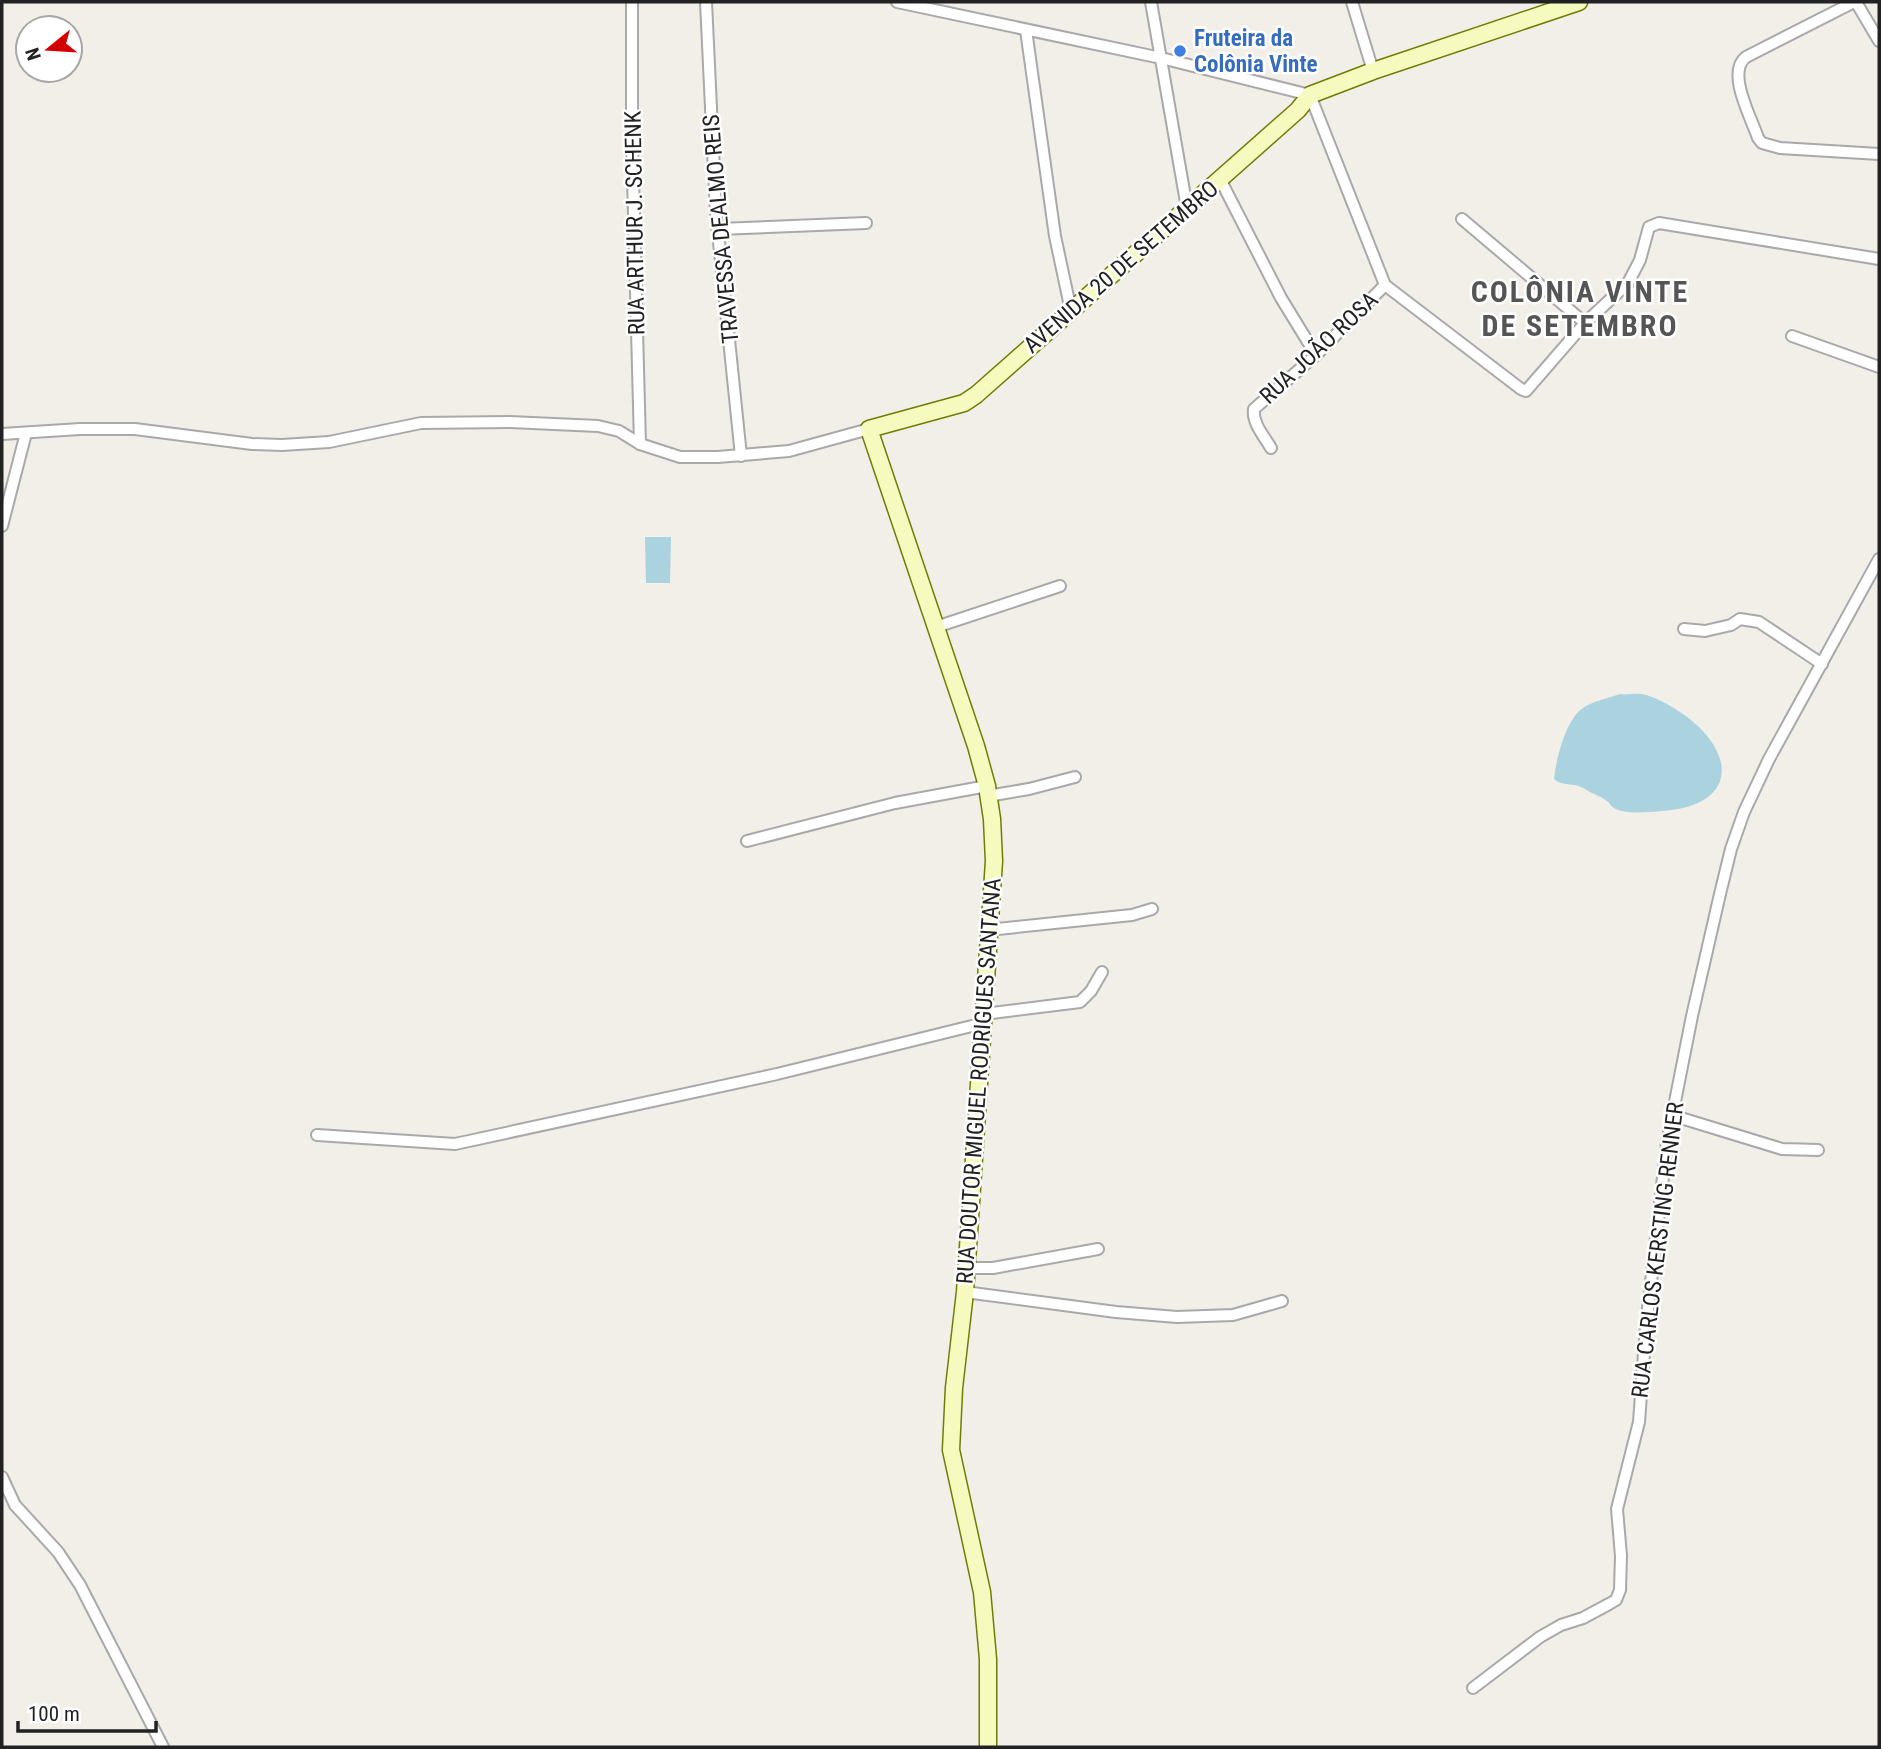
<svg xmlns="http://www.w3.org/2000/svg" width="1881" height="1749" viewBox="0 0 1881 1749" font-family="'Roboto Condensed',sans-serif">
	<style>
		.water { fill: #aad3df }
		.lines { fill: none; stroke-linecap: round; stroke-linejoin: round }
		.street-casing { stroke: #a9a9a9; stroke-width: 14 }
		.secondary-casing { stroke: #707d05; stroke-width: 19 }
		.street { stroke: #fff; stroke-width: 10 }
		.secondary { stroke: #f7fabf; stroke-width: 16 }
		.shop-dot { fill: #3f7fe0; stroke: #fff; stroke-width: 2.5 }
		.labels { text-anchor: middle; dominant-baseline: central; stroke-width: 5; stroke-linejoin: round; paint-order: stroke }
		.shop-label { font-size: 23px; font-weight: bold; fill: #366cbe; stroke: #fff; text-anchor: start }
		.street-label { font-size: 23px; fill: #222; stroke: #fff }
		.district-label { font-size: 30px; font-weight: bold; letter-spacing: 2px; fill: #555; stroke: #fff }
	</style>
	<rect width="100%" height="100%" fill="#f2efe9"/>
	<g class="water">
		<polygon points="645,537 671,537 670,583 646,583"/>
		<path d="M1620,694c7,1 15,-1 21,0 14,2 28,11 39,18 57,38 60,94 -18,99 -13,1 -36,4 -48,-3 -3,-1 -4,-5 -7,-7 -7,-5 -16,-8 -24,-13 -10,-6 -20,-1 -29,-9 2,-20 12,-60 29,-71 10,-7 26,-10 37,-14z"/>
	</g>
	<g class="lines">
		<defs>
			<g id="street">
				<polyline points="632,2 632,138 640,444"/>
				<polyline points="706,2 716,213 741,456"/>
				<polyline points="897,2 1161,58 1310,95 1385,285 1521,389 1526,391 1585,323 1628,283 1640,260 1649,227 1659,223 1879,259"/>
				<polyline points="1151,2 1187,208"/>
				<polyline points="1352,2 1373,71"/>
				<path d="M1854,2l-108,55c-20,15 5,60 12,81l4,5 18,5 99,6"/>
				<polyline points="1856,2 1879,41"/>
				<polyline points="1026,30 1055,236 1071,311"/>
				<polyline points="1220,179 1281,298 1316,355"/>
				<polyline points="1462,219 1585,323"/>
				<polyline points="718,229 866,223"/>
				<polyline points="1792,336 1879,367"/>
				<polyline points="2,434 80,429 135,429 252,444 282,445 329,442 421,423 510,422 598,426 619,431 640,444 680,457 718,457 789,451 869,429"/>
				<path d="M1271,448c-7,-12 -19,-25 -17,-39l62,-54 69,-70"/>
				<polyline points="2,526 26,433"/>
				<polyline points="936,627 1060,586"/>
				<polyline points="1684,629 1705,631 1731,625 1740,619 1759,622 1822,664"/>
				<polyline points="988,796 1029,789 1075,777"/>
				<polyline points="747,841 895,803 987,786"/>
				<polyline points="988,930 1132,915 1152,909"/>
				<polyline points="984,1014 1080,1002 1091,991 1102,972"/>
				<polyline points="1671,1115 1782,1149 1818,1150"/>
				<polyline points="317,1135 455,1144 777,1074 984,1023"/>
				<polyline points="966,1268 993,1268 1098,1249"/>
				<polyline points="965,1292 1116,1312 1177,1317 1233,1315 1282,1301"/>
				<polyline points="2,1477 15,1505 58,1552 80,1585 163,1747"/>
				<polyline points="1473,1688 1540,1637 1561,1625 1583,1618 1609,1604 1616,1600 1620,1590 1621,1556 1617,1509 1639,1422 1646,1326 1667,1142 1692,1016 1720,894 1731,849 1744,812 1769,759 1879,559"/>
			</g>
			<polyline id="secondary" points="988,1747 988,1659 982,1592 951,1450 954,1388 965,1292 994,861 992,819 987,786 976,746 869,429 964,403 976,395 1298,110 1310,95 1373,71 1579,2"/>
		</defs>
		<use href="#street" class="street-casing"/>
		<use href="#secondary" class="secondary-casing"/>
		<use href="#street" class="street"/>
		<use href="#secondary" class="secondary"/>
	</g>
	<circle class="shop-dot" cx="1180" cy="51" r="7"/>
	<g class="labels">
		<g class="shop-label">
			<text x="1194" y="38">Fruteira da<tspan x="1194" dy="26">Colônia Vinte</tspan></text>
		</g>
		<g class="street-label">
			<text transform="translate(635 223) rotate(-91)">RUA ARTHUR J. SCHENK</text>
			<text transform="translate(721 229) rotate(-95)">TRAVESSA DEALMO REIS</text>
			<text transform="translate(1121 267) rotate(-41)">AVENIDA 20 DE SETEMBRO</text>
			<text transform="translate(1319 348) rotate(-43)">RUA JOÃO ROSA</text>
			<text transform="translate(979 1081) rotate(-86)">RUA DOUTOR MIGUEL RODRIGUES SANTANA</text>
			<text transform="translate(1658 1250) rotate(-83)">RUA CARLOS KERSTING RENNER</text>
		</g>
		<g class="district-label">
			<text x="1580" y="291">COLÔNIA VINTE<tspan x="1580" dy="34">DE SETEMBRO</tspan></text>
		</g>
	</g>
	<rect width="1881" height="1749" fill="none" stroke="#222222" stroke-width="7"/>
	<g transform="translate(49 49) rotate(252)"><circle r="33" fill="#ffffff" stroke="#a7a7a7" stroke-width="2"/>
	<path d="M0-5L12 26L0 18L-12 26Z" fill="#d40000"/>
	<text y="-10" font-size="19" font-weight="bold" text-anchor="middle" fill="#222222">N</text>
	</g>
	<path d="M18 1721v10h138v-10" fill="none" stroke="#222222" stroke-width="3.5"/>
	<text x="28" y="1721" font-size="21" fill="#222222" stroke="#ffffff" stroke-width="5" paint-order="stroke">100 m</text>
</svg>
